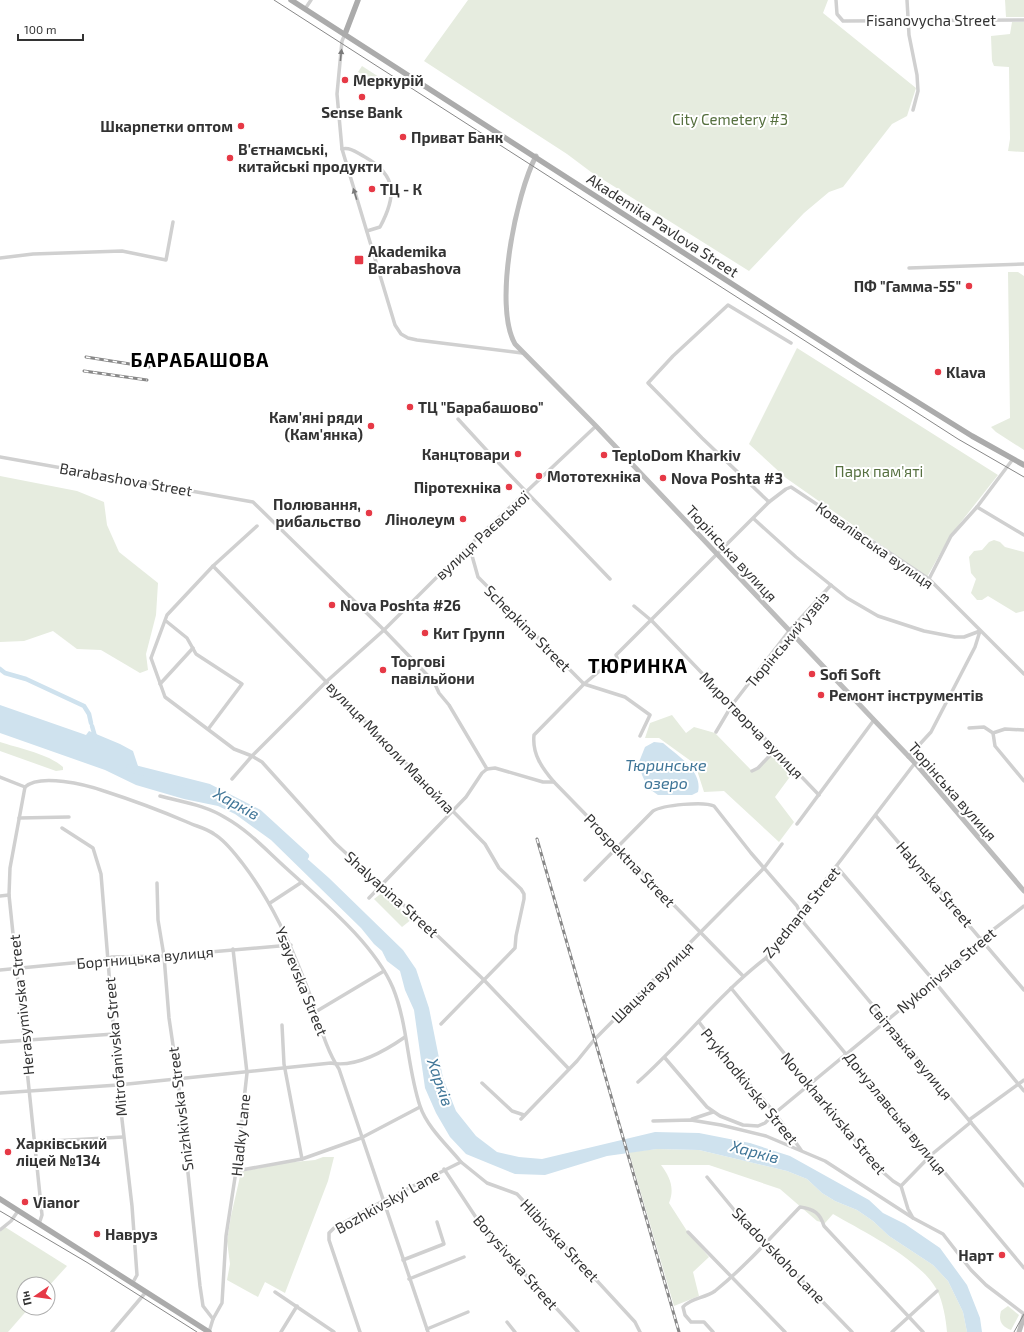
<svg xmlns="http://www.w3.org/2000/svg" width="1024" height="1332" viewBox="0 0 1024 1332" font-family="'Exo 2',sans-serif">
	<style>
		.green { fill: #e6ecdf }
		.water { fill: #cfe2ee }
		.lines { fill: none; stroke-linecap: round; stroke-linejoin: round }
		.canal { stroke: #cfe2ee; stroke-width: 4.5 }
		.river { stroke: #cfe2ee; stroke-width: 8 }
		.street { stroke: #d0d0d0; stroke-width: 3.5 }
		.secondary { stroke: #bdbdbd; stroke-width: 5 }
		.primary { stroke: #ababab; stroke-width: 5.5 }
		.tram { stroke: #888; stroke-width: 1 }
		.rail-casing { stroke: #888; stroke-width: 3 }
		.rail { stroke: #fff; stroke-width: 1.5; stroke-dasharray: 4.5; stroke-linecap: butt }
		.oneway { fill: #7a7a7a }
		.poi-dot { fill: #e63946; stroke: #fff; stroke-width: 1.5 }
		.labels { text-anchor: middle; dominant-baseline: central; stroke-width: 4; stroke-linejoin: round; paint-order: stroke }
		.street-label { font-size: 15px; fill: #333; stroke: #fff }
		.poi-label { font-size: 15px; font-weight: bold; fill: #333; stroke: #fff; text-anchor: start }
		.park-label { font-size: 15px; fill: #56703f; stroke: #fff }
		.water-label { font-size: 16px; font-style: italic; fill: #3f7597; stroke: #fff }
		.district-label { font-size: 19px; font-weight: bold; letter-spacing: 1px; fill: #000; stroke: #fff }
	</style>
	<rect width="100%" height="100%" fill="#fff"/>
	<g class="green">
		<polygon points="468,0 828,0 823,13 916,88 907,116 892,124 843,187 829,192 804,213 749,271 591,172 567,154 424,61"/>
		<polygon points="1005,0 1024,0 1024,17 1006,17"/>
		<polygon points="1012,22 1024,22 1024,152 1008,151 1010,139 1009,67 994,66 992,61 991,36 1010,34"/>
		<polygon points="362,66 379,77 375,83 358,72"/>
		<polygon points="1008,272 1018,272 1024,276 1024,450 996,432 991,427 1010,418"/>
		<polygon points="797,348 998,475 950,536 927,577 786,478 749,444"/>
		<polygon points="0,476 77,491 104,502 107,525 119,552 158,583 156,615 146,654 148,670 140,673 101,650 77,649 53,631 24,641 0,642"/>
		<polygon points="994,540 1000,542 1005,547 1024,552 1024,611 1016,613 988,596 982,600 977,600 971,593 976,579 971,573 969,557 974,551 982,550 989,542"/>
		<polygon points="672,715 686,733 694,727 715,733 752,771 758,768 772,753 792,774 775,797 794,822 779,842 724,791 704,792 695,764 659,738 645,738 650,723"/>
		<path d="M0,742c18,6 49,12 63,25v3l-7,1 -56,-20z"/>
		<polygon points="383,892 412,919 402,927 374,899"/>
		<path d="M657,1149l42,1 88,21 20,8 15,14 13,8 22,9 16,11 16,15 44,29 15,16 15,31 4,20h-20c-1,-13 -4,-30 -10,-42 -17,-31 -73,-58 -104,-76l-8,9 -8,-2 -37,-32 -71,-24h-48c9,12 14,23 8,38l18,28 22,26 -16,15 6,24 -25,10 -45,-154z"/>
		<polygon points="323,1157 334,1157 328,1181 285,1293 265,1282 258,1297 227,1280 230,1264 227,1241 231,1216 241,1172 284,1163 315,1160"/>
		<polygon points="5,1227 67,1266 48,1287 48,1284 24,1284 24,1308 29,1308 8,1332 0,1332 0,1232"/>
		<path d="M1008,1306l11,9 -8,15c-9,-3 -13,-9 -10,-19z"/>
	</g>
	<g class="water">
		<polygon points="0,705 86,735 89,731 120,744 133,751 140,772 148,776 177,779 219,794 252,810 329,878 403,950 416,969 429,1008 443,1078 456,1111 476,1136 497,1152 519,1157 542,1159 655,1132 699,1133 750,1143 790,1156 869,1200 883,1213 905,1224 940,1248 967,1285 980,1318 982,1332 967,1332 963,1312 948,1281 933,1265 889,1236 873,1221 857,1210 835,1201 822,1193 807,1179 787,1171 699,1150 657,1149 607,1156 545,1175 515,1174 466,1154 450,1137 436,1113 425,1088 414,1010 405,990 400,971 387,961 382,951 374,944 361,928 271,840 235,814 218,806 184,799 136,785 105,770 0,733"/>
		<path d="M654,742l9,1c14,12 40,28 35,49l-6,3h-34l-10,-7 -6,-13 -3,-13 6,-15z"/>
	</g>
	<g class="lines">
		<g class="canal">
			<polyline points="0,669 5,673 26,679 84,706 89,714 91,723"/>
			<polyline points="92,726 96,740"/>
		</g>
		<polyline class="river" points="130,768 209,788 258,813 305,856"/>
		<g class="street">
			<polyline points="836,0 837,14 843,21 1024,20"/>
			<polyline points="907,0 909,35 917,75 918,91 913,110"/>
			<polyline points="305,9 311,0"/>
			<polyline points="345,34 342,41 337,94 342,149 395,325 401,334 408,338 417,340 522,353"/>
			<path d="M342,149c9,-2 15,4 23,8 33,19 31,40 15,70l-13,4"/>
			<polyline points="0,258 33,254 122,251 166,260 173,222"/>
			<polyline points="909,268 1024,264"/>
			<polyline points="458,419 491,455 610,579"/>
			<polyline points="0,457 253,502 384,630 434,682 439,693 449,705 487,769"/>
			<polyline points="769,502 702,438 648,383 673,356 728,305 791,343"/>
			<polyline points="977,507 1024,535"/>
			<polyline points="754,519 796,557 847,598 878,616 924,631 955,637 964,637 980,631"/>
			<polyline points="257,526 213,566 167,615 151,658 165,697 234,749 252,756 262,762 335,843 380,885 420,919 484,980 569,1069"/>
			<polyline points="469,545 478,577 584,684 625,697 650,715 640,736"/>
			<polyline points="213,566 485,844 499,868 521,889 524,894 524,899 516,936 515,948 441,1024"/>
			<polyline points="929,579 951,536 977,507 1013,459"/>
			<polyline points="634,606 652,621 819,795"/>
			<polyline points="166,621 187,638 196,654 242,684 209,728"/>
			<path d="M603,668l-19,16 -50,51c-2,19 8,33 20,47l189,194"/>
			<polyline points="625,672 619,663 616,655 769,502 786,489 791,487 929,579 1024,674"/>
			<polyline points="160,684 193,648"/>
			<polyline points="969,728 984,727 993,733 1005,729 1024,730"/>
			<polyline points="716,732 732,705 789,631 831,585"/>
			<polyline points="993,733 995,746 1024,781"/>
			<polyline points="908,757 931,732 975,647 980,631"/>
			<polyline points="752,771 758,768 776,749"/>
			<polyline points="0,777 25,787"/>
			<polyline points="232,779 252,756 327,681 384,630 455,559 596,426"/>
			<path d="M25,787c15,-14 62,-2 79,4 28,9 55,19 83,31 8,4 19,6 27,12 12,7 21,20 29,30 29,38 47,79 64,123 11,27 16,58 32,82l89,263"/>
			<polyline points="25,787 10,868 9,895 42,1215 39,1224"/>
			<path d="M160,796c22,6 46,9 66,22 23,13 41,33 60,50 36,33 88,75 107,120 15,37 14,79 27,118 7,21 27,39 41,56"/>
			<polyline points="876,816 1024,990"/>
			<polyline points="19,818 69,817"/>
			<polyline points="797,824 874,720"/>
			<polyline points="62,828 93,848 101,874 118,1085 132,1206 137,1275 132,1284"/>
			<polyline points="837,867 934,981 1024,1091"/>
			<path d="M585,880l68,-69c10,-6 51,-10 61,-5l37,47 46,53 7,17 220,263"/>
			<polyline points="157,883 158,920 164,956 169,1018 178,1079 200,1286 203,1306 213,1319 209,1332"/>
			<polyline points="0,896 9,895"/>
			<polyline points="369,898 466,797 482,773 487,769 495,768 543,782 554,782"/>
			<polyline points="270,903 302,882"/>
			<polyline points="766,958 1024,1268"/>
			<polyline points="0,970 103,960 112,957 164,956 291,945"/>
			<polyline points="731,988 877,1167 893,1181 901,1186 908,1209 913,1218 943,1234 971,1270 986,1285 1024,1314"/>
			<polyline points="317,1011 384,971"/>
			<polyline points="699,1022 728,1060 775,1113 801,1150"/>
			<polyline points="282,1025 284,1064 302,1159"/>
			<polyline points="0,1042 114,1034"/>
			<polyline points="665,1058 707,1107 720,1116 743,1125 758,1126 765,1123 775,1113 977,946 981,939 1024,906"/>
			<path d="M638,1082c45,-40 81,-88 128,-124l149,-195"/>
			<polyline points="482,1083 512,1111 524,1115"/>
			<path d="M0,1093l118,-8 213,-22c25,5 54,-12 74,-26"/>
			<polyline points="521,1119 577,1061 594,1040 764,868 782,844"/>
			<polyline points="692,1119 713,1112"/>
			<polyline points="969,1120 1024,1080"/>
			<polyline points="653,1121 691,1120 721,1125 766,1136 825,1161 913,1218"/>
			<polyline points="34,1142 123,1137"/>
			<polyline points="444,1169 483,1228 578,1332"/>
			<polyline points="236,1171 302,1159 361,1138 420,1107"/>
			<polyline points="707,1177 735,1211 852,1332"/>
			<polyline points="901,1186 931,1155 971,1122"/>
			<polyline points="0,1230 11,1221 18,1211"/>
			<polyline points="688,1232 785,1332"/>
			<polyline points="403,1260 444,1244 437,1222"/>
			<polyline points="409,1279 464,1257"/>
			<polyline points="275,1292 334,1332"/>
			<polyline points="213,1319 222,1303 226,1236 236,1171 247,1073 233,949"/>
			<polyline points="507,1322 515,1332"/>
			<polyline points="427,1329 468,1312"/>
			<polyline points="112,1332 146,1292"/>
			<polyline points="281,1332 297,1306"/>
			<polyline points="360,1332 329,1240 329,1233 334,1228 383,1201 461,1162 487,1183 517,1194 635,1322 640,1332"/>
			<path d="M713,1332l-9,-10h-13l-6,-7 -2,-8c9,-10 21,-8 32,-16 31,-25 57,-55 85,-84 14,2 20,6 24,19l99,106"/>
			<polyline points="892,1332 937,1291"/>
		</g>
		<g class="secondary">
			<path d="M536,156c-20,38 -43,150 -21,188l81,82 278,294 41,43 109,128"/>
			<polyline points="1019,1332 1024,1316"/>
		</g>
		<g class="primary">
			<polyline points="291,0 858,365 972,436 1024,465"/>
			<polyline points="345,34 358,0"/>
			<polyline points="0,1199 209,1332"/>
		</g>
		<g class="tram">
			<polyline points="274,0 958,439 1024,477"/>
			<polyline points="0,1211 88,1263 197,1332"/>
			<polyline points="1014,1332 1024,1314"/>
		</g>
		<defs>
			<g id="rail">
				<polyline points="86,357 149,367"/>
				<polyline points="84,371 147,380"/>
				<polyline points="537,839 679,1332"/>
			</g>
		</defs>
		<use href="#rail" class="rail-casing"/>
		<use href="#rail" class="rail"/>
	</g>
	<defs><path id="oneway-solid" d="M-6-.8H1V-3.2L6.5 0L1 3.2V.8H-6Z"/></defs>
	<g class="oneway">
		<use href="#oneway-solid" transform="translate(341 55) rotate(-84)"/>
		<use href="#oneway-solid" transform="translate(355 194) rotate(-107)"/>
	</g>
	<g class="poi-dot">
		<circle cx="345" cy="80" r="4"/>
		<circle cx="362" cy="97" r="4"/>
		<circle cx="241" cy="126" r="4"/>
		<circle cx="403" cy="137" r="4"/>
		<circle cx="230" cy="158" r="4"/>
		<circle cx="372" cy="189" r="4"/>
		<rect x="354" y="255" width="10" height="10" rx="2"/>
		<circle cx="969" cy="286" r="4"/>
		<circle cx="938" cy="372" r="4"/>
		<circle cx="410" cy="407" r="4"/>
		<circle cx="371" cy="426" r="4"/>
		<circle cx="518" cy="454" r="4"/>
		<circle cx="604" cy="455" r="4"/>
		<circle cx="539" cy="476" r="4"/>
		<circle cx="663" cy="478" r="4"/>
		<circle cx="509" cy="487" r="4"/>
		<circle cx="369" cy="513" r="4"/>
		<circle cx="463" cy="519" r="4"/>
		<circle cx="332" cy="605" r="4"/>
		<circle cx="425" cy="633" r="4"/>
		<circle cx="383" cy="670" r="4"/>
		<circle cx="812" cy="674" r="4"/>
		<circle cx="821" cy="695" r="4"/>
		<circle cx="8" cy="1152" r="4"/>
		<circle cx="25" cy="1202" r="4"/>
		<circle cx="97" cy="1234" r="4"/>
		<circle cx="1002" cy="1255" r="4"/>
	</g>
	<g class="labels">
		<g class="street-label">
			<text x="931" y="20">Fisanovycha Street</text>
			<text transform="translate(663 225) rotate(33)">Akademika Pavlova Street</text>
			<text transform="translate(126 479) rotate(10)">Barabashova Street</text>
			<text transform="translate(482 535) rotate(-43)">вулиця Раєвської</text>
			<text transform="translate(875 545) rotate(35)">Ковалівська вулиця</text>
			<text transform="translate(732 553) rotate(47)">Тюрінська вулиця</text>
			<text transform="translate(528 628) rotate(45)">Schepkina Street</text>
			<text transform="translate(787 639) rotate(-50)">Тюрінський узвіз</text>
			<text transform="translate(752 725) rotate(46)">Миротворча вулиця</text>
			<text transform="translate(391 747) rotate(46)">вулиця Миколи Манойла</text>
			<text transform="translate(953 791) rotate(49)">Тюрінська вулиця</text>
			<text transform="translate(630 860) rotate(46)">Prospektna Street</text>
			<text transform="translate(935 884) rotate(49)">Halynska Street</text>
			<text transform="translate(392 894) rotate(42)">Shalyapina Street</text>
			<text transform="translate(801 912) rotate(-51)">Zyednana Street</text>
			<text transform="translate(145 957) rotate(-5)">Бортницька вулиця</text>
			<text transform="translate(946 970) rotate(-40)">Nykonivska Street</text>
			<text transform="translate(302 981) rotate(68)">Ysayevska Street</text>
			<text transform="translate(652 982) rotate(-45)">Шацька вулиця</text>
			<text transform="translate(21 1005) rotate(-96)">Herasymivska Street</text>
			<text transform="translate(115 1047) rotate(-95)">Mitrofanivska Street</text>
			<text transform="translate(911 1051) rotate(50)">Світязька вулиця</text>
			<text transform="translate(750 1086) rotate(51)">Prykhodkivska Street</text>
			<text transform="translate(180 1109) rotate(-97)">Snizhkivska Street</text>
			<text transform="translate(834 1113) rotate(50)">Novokharkivska Street</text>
			<text transform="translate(896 1113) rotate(51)">Донузлавська вулиця</text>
			<text transform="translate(240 1135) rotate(-84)">Hladky Lane</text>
			<text transform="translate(387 1201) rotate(-29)">Bozhkivskyi Lane</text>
			<text transform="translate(560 1240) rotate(47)">Hlibivska Street</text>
			<text transform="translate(779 1255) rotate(46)">Skadovskoho Lane</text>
			<text transform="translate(516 1262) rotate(49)">Borysivska Street</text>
		</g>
		<g class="poi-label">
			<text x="353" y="80">Меркурій</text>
			<text x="362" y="112" text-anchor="middle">Sense Bank</text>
			<text x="233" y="126" text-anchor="end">Шкарпетки оптом</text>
			<text x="411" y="137">Приват Банк</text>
			<text x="238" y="149">В'єтнамські,<tspan x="238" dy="17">китайські продукти</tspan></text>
			<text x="380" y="189">ТЦ - К</text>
			<text x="368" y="251">Akademіka<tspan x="368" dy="17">Barabashova</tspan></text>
			<text x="961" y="286" text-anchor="end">ПФ "Гамма-55"</text>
			<text x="946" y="372">Klava</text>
			<text x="418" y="407">ТЦ "Барабашово"</text>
			<text x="363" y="417" text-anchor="end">Кам'яні ряди<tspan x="363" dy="17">(Кам'янка)</tspan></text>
			<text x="510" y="454" text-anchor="end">Канцтовари</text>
			<text x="612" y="455">TeploDom Kharkiv</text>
			<text x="547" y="476">Мототехніка</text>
			<text x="671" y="478">Nova Poshta #3</text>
			<text x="501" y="487" text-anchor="end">Піротехніка</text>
			<text x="361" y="504" text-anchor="end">Полювання,<tspan x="361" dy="17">рибальство</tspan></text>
			<text x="455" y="519" text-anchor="end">Лінолеум</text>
			<text x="340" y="605">Nova Poshta #26</text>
			<text x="433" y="633">Кит Групп</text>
			<text x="391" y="661">Торгові<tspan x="391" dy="17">павільйони</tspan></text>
			<text x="820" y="674">Sofi Soft</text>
			<text x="829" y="695">Ремонт інструментів</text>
			<text x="16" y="1143">Харківський<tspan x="16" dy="17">ліцей №134</tspan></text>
			<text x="33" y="1202">Vianor</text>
			<text x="105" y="1234">Навруз</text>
			<text x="994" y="1255" text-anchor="end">Нарт</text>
		</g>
		<g class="park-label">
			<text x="730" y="119">City Cemetery #3</text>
			<text x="879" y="471">Парк пам'яті</text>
		</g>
		<g class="water-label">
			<text x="666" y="764">Тюринське<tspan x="666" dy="18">озеро</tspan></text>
			<text transform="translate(237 803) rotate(29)">Харків</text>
			<text transform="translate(441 1082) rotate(71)">Харків</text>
			<text transform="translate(755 1151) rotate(15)">Харків</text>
		</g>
		<g class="district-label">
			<text x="200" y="359">БАРАБАШОВА</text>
			<text x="638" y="665">ТЮРИНКА</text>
		</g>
	</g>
	<g transform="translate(36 1296) rotate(257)"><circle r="19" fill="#ffffff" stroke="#adadad"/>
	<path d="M0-3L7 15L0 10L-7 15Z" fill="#e63946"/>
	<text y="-6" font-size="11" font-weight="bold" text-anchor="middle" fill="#333333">Пн</text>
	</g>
	<path d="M18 34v6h65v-6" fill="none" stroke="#333333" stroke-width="2"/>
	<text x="24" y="34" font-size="12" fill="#333333" stroke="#ffffff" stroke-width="3" paint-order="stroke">100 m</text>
</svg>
